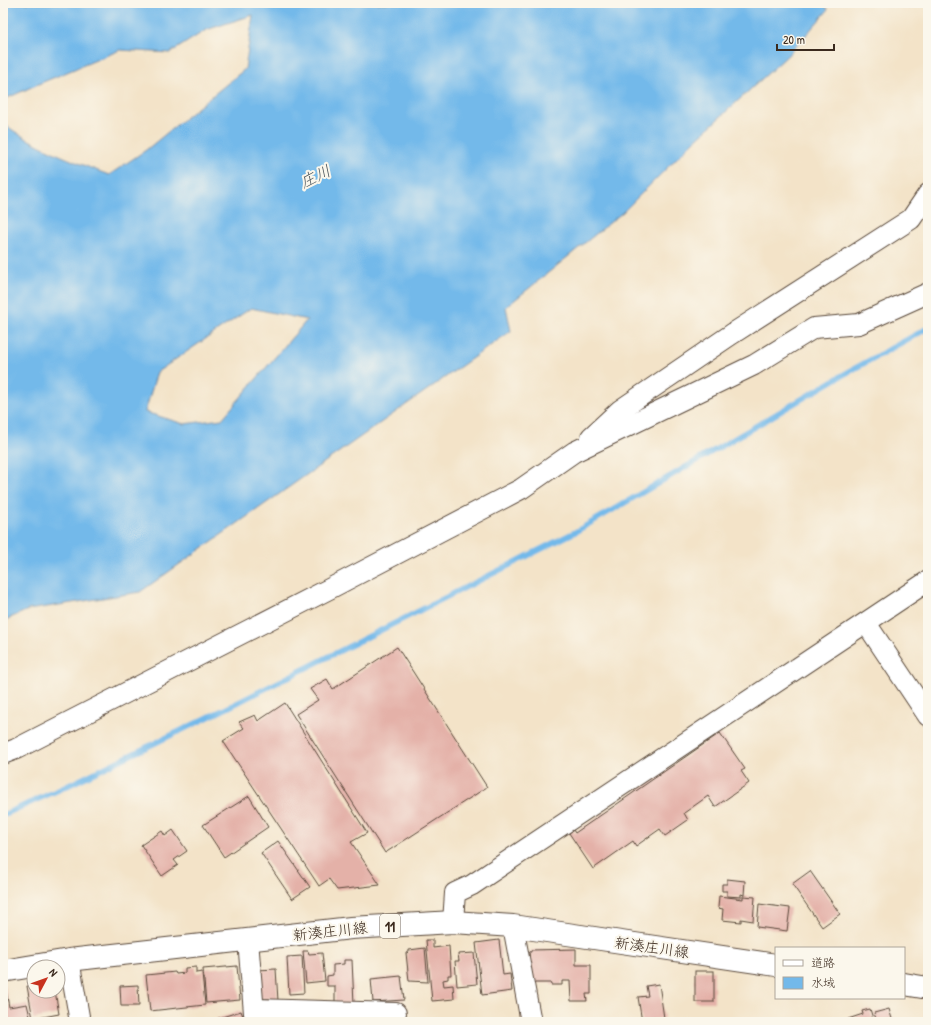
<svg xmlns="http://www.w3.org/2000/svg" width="931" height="1025" viewBox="0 0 931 1025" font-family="'Patrick Hand','Klee One',sans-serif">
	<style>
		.water { fill: #73b9ea; stroke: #577284; fill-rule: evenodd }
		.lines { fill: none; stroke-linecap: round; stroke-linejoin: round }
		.stream { stroke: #73b9ea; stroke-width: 5.5 }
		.building { fill: #e4b1a8 }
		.minor-casing { stroke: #574638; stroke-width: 22 }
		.major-casing { stroke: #574638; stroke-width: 24 }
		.minor { stroke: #fff; stroke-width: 20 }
		.major { stroke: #fff; stroke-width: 22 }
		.labels { text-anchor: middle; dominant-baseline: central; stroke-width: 4; stroke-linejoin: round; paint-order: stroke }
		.shield { fill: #fbf7ec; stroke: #75685c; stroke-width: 1 }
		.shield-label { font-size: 14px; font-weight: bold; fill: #3b2a1e }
		.street-label { font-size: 15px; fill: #3b2a1e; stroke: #fbf7ec }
		.water-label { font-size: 16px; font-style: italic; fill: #4c555b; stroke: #fbf7ec }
	</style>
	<rect width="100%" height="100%" fill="#fbf7ec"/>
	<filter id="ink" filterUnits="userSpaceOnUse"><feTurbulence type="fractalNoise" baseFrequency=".025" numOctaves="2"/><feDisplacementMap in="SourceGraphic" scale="8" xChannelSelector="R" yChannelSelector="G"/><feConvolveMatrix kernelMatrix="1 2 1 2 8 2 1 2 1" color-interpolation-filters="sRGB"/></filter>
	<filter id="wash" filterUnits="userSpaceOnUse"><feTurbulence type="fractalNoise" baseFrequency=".012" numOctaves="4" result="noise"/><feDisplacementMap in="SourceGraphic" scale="16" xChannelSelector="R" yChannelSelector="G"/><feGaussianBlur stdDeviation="0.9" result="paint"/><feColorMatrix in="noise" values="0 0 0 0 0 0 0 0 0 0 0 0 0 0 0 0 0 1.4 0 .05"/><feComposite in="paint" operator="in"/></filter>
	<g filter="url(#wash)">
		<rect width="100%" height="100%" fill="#f3e3c8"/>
		<path class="water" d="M3,3h820l5,7 -40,45 -94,86 -71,71 -117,95 5,24 -371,261 -112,18 -25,11v-498c26,21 74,40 106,52l37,-25 99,-81 8,-54 -47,15 -36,23 -50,-3 -84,35 -33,15zM251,308l56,12 -85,99 -38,5 -39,-12 12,-40z"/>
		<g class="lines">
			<polyline class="stream" points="3,815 65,787 227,708 575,532 841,376 928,328"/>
		</g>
		<g id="blocks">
			<g class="building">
				<polygon points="397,647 487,787 385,853 296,714 318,700 310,689 327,679 333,689"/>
				<polygon points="285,703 367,833 351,842 380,885 337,890 329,879 319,886 223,741 244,728 239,722 255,715 258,721"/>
				<polygon points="720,733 745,769 741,771 749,783 715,807 708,796 684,813 688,820 665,836 660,829 636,846 633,841 593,869 569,833 573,830 575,833"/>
				<polygon points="249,796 268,827 224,857 203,825"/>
				<polygon points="173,830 187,851 174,860 178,865 162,876 141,845 162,831 165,836"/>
				<polygon points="278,841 310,887 292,899 261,853"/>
				<polygon points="810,871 840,914 822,927 792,884"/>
				<polygon points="727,879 745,881 744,895 741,894 741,897 727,896 727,891 722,891 722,884 727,884"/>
				<polygon points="719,896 743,899 743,896 755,897 753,921 741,919 741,922 722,920 723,909 718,908"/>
				<polygon points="759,904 790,908 787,931 757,927"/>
				<polygon points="426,940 433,940 433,948 449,946 451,975 448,975 448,979 443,980 444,986 453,985 454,999 432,1001"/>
				<polygon points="499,940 503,975 510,974 512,991 482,995 476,943"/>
				<polygon points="425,948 428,982 409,981 406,953 409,952 409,950"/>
				<polygon points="576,949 576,965 591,965 591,994 586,994 587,1001 571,1001 570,981 562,981 562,985 551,985 551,983 532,983 532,972 529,972 529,952 531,952 531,950"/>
				<polygon points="303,951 308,951 309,954 322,953 325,981 306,983"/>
				<polygon points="474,953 477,984 457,986 455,961 459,961 458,954"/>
				<polygon points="302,956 304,993 289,994 287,957"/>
				<polygon points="344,960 352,960 354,1004 335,1005 335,986 327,986 327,976 333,975 333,965 344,964"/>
				<polygon points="237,966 240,1000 206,1003 203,969"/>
				<polygon points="196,967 196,973 202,972 205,1005 150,1011 146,975 175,972 176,974 185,973 185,968"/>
				<polygon points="276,969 278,1001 270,1001 270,999 259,999 257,970"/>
				<rect x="695" y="971" width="19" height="31"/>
				<polygon points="401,976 404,1000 373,1002 371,979"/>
				<polygon points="659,984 664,1018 642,1022 638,997 648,996 646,986"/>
				<polygon points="3,985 5,985 9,1007 27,1004 31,1021 3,1022"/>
				<polygon points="34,985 34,991 55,991 59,1014 33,1019 27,986"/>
				<polygon points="138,985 139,1006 121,1006 120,986"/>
				<polygon points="870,1009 874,1022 849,1022 848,1019 863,1014 862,1011"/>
				<polygon points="889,1009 893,1022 877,1022 874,1013"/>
				<polygon points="241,1011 245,1022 217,1022 216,1019"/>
			</g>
		</g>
	</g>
	<g filter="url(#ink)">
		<use href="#blocks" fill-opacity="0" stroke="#574638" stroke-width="1"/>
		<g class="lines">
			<defs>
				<g id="minor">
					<polyline points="591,437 620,410 732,334 911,219 928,194"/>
					<polyline points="866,623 928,716"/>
					<polyline points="3,754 16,749 329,589 521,489 574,452 754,365 814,328 859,324 928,293"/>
					<polyline points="453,922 455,893 472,885 928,581"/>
					<polyline points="513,926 531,1022"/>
					<polyline points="248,940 254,1013 257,1021"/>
					<polyline points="69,960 80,1022"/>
					<polyline points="254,1009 396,1013"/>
				</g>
				<g id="major">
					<polyline points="3,971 69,960 351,928 453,922 513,926 776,965"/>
					<polyline points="904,984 928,988"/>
				</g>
			</defs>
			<use href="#minor" class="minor-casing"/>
			<use href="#major" class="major-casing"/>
			<use href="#minor" class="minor"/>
			<use href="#major" class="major"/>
		</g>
	</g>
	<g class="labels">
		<rect class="shield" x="380" y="914" width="20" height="24" rx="3"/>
		<g class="shield-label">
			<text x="390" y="926">11</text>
		</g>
		<g class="street-label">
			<text transform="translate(330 931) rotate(-6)">新湊庄川線</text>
			<text transform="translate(652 947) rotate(8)">新湊庄川線</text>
		</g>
		<g class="water-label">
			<text transform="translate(315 176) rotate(-26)">庄川</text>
		</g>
	</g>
	<rect width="931" height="1025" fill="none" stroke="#fbf7ec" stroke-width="16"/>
	<rect x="775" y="947" width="130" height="52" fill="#fbf7ec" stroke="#aea59a"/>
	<rect x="783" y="960" width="20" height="6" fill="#ffffff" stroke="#aea59a"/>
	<text x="811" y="967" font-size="12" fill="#3b2a1e">道路</text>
	<rect x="783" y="977" width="20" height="12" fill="#73b9ea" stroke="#aea59a"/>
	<text x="811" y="987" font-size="12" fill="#3b2a1e">水域</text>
	<g transform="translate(46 979) rotate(49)"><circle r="19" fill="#fbf7ec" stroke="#aea59a"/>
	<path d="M0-3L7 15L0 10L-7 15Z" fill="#c8321e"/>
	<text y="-6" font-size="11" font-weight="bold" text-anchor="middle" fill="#3b2a1e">N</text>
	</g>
	<path d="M777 44v6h57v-6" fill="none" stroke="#3b2a1e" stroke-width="2"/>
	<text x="783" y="44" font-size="12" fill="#3b2a1e" stroke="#fbf7ec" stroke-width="3" paint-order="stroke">20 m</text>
</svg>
